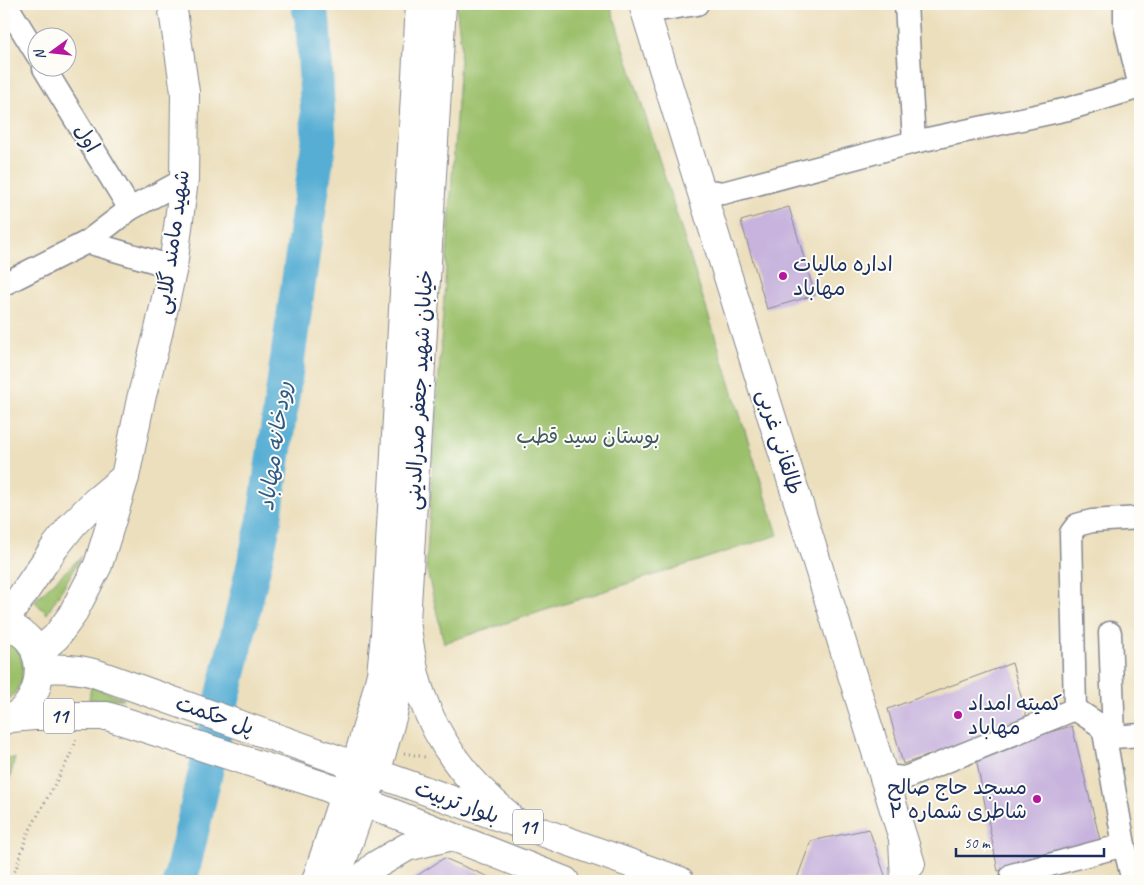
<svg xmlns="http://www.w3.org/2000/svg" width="1144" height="885" viewBox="0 0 1144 885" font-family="Caveat,'Playpen Sans Arabic',sans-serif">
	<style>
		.green { fill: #9bc06b; stroke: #5b7864 }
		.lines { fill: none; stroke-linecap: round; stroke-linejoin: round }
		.river { stroke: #57aed4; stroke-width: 35 }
		.building { fill: #c7b3dd }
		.street-casing { stroke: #84878e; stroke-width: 25 }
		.secondary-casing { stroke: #84878e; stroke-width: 30 }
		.primary-casing { stroke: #84878e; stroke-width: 30 }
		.path { stroke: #84878e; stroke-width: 3; stroke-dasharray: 1 4; stroke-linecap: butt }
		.street { stroke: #fff; stroke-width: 22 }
		.secondary { stroke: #fff; stroke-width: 28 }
		.primary { stroke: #fff; stroke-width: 28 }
		.poi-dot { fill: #b5179e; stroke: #fdfcf7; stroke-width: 2 }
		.labels { text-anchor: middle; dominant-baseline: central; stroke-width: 4; stroke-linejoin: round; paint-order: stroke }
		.shield { fill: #fdfcf7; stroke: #5f6c8c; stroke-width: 1 }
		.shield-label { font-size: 20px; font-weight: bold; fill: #1b2f5e }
		.street-label { font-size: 21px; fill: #1b2f5e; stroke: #fdfcf7 }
		.poi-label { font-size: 21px; fill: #1b2f5e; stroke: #fdfcf7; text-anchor: start }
		.park-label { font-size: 21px; fill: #415a62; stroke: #fdfcf7 }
		.water-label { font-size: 22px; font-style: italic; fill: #305b87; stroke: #fdfcf7 }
	</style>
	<rect width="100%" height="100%" fill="#fdfcf7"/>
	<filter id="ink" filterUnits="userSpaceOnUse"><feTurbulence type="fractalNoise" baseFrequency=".02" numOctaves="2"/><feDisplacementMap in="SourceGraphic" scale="10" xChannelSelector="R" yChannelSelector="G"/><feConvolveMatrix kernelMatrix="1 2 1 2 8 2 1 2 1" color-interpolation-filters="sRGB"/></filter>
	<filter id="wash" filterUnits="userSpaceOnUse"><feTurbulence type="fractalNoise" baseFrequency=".0096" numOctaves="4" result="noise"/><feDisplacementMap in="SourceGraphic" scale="20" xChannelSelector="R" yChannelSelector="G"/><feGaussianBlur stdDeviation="1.12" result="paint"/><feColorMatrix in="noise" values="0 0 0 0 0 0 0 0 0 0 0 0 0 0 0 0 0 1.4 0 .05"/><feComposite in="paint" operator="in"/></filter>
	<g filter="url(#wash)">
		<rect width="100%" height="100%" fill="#ecdfbd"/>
		<g class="green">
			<polygon points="456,4 610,4 778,535 444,643 426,567 461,44"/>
			<polygon points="82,556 47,614 34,601"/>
			<path d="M4,638c27,14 23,51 0,65z"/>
			<polygon points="91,686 124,699 89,700"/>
			<polygon points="15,758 4,800 4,759"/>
		</g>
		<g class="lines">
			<polyline class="river" points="180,881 264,522 319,140 313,23 308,4"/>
		</g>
		<g id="blocks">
			<g class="building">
				<polygon points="789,207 815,295 767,309 741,221"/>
				<polygon points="1012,663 1028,722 903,764 888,709"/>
				<polygon points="1072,726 1101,844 998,871 975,753"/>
				<polygon points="869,829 887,881 796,881 811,841"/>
				<polygon points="444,858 498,881 409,881"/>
			</g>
		</g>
	</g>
	<g filter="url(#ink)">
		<use href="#blocks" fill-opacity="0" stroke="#84878e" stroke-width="1"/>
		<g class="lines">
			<defs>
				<g id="street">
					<polyline points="6,4 38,56"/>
					<polyline points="906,4 914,142"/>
					<polyline points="1125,4 1125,24 1140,87"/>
					<polyline points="646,12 697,4"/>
					<polyline points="44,68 130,209"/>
					<polyline points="701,190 723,193 914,142 1068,109 1140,87 1140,88"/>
					<polyline points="87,242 173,267"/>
					<polyline points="4,284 87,242 130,209 184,180"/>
					<polyline points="1110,633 1114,737"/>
					<polyline points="1075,709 1098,724 1104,732 1124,845 1133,881"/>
					<polyline points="1104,732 1114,737 1140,735"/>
					<polyline points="883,776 905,778 1075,709 1071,533 1077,525 1092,521 1140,518"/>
					<polyline points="1012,875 1124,845"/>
				</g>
				<g id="secondary">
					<polyline points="643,4 911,864"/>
					<polyline points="4,622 55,547 73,524 96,501 125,477"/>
					<polyline points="36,654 56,637 72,615 98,565 125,477 141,399 158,334 173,267 184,180 185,92 172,4"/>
					<polyline points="316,881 344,795 356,765 373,706 381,674 385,634 420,4"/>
					<polyline points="335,881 363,802 376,773 393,714 401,675 406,622 442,4"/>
				</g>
				<g id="primary">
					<path d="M4,622c9,5 18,10 25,18 20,27 8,70 -24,80"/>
					<path d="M406,622c4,25 7,52 16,75 17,47 47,86 85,117"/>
					<path d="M39,669c21,-1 39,-1 58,5l583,207"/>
					<polyline points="11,718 34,716 107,716 321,785 565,881"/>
					<polyline points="903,840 905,881"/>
					<polyline points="359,881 376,865 407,847 449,837"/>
				</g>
			</defs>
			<use href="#street" class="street-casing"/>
			<use href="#secondary" class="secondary-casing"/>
			<use href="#primary" class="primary-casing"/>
			<g class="path">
				<polyline points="404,753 425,757"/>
				<polyline points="12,881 27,835 69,758 77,739"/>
			</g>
			<use href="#street" class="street"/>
			<use href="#secondary" class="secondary"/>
			<use href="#primary" class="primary"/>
		</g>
	</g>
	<g class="poi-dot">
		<circle cx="783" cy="276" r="5"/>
		<circle cx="958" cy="715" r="5"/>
		<circle cx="1037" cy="799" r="5"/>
	</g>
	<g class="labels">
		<g class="shield">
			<rect x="44" y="698.5" width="30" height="35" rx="4"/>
			<rect x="513" y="809.5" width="30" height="35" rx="4"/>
		</g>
		<g class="shield-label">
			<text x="59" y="716">11</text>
			<text x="528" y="827">11</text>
		</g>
		<g class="street-label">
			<text transform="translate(87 138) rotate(59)">اول</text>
			<text transform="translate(172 242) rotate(-82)">شهید مامند گلابی</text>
			<text transform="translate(419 390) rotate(-87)">خیابان شهید جعفر صدرالدینی</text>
			<text transform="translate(780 442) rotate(73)">طالقانی غربی</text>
			<text transform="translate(215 715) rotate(19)">پل حکمت</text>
			<text transform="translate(457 802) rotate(20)">بلوار تربیت</text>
		</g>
		<g class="poi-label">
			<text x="793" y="264">اداره مالیات<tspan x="793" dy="24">مهاباد</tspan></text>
			<text x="968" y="703">کمیته امداد<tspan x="968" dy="24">مهاباد</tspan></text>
			<text x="1027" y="787" text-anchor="end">مسجد حاج صالح<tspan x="1027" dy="24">شاطری شماره ۲</tspan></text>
		</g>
		<g class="park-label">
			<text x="588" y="436">بوستان سید قطب</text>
		</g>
		<g class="water-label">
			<text transform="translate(275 446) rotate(-82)">رودخانه مهاباد</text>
		</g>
	</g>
	<rect width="1144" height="885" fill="none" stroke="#fdfcf7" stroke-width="20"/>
	<g transform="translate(52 52) rotate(255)"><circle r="24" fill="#fdfcf7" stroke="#a3aaba"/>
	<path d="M0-4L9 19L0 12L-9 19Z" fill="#b5179e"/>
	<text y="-8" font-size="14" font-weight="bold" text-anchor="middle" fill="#1b2f5e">N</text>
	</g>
	<path d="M956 848v8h148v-8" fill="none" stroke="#1b2f5e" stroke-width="2.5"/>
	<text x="964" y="848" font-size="15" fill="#1b2f5e" stroke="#fdfcf7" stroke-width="4" paint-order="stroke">50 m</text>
</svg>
